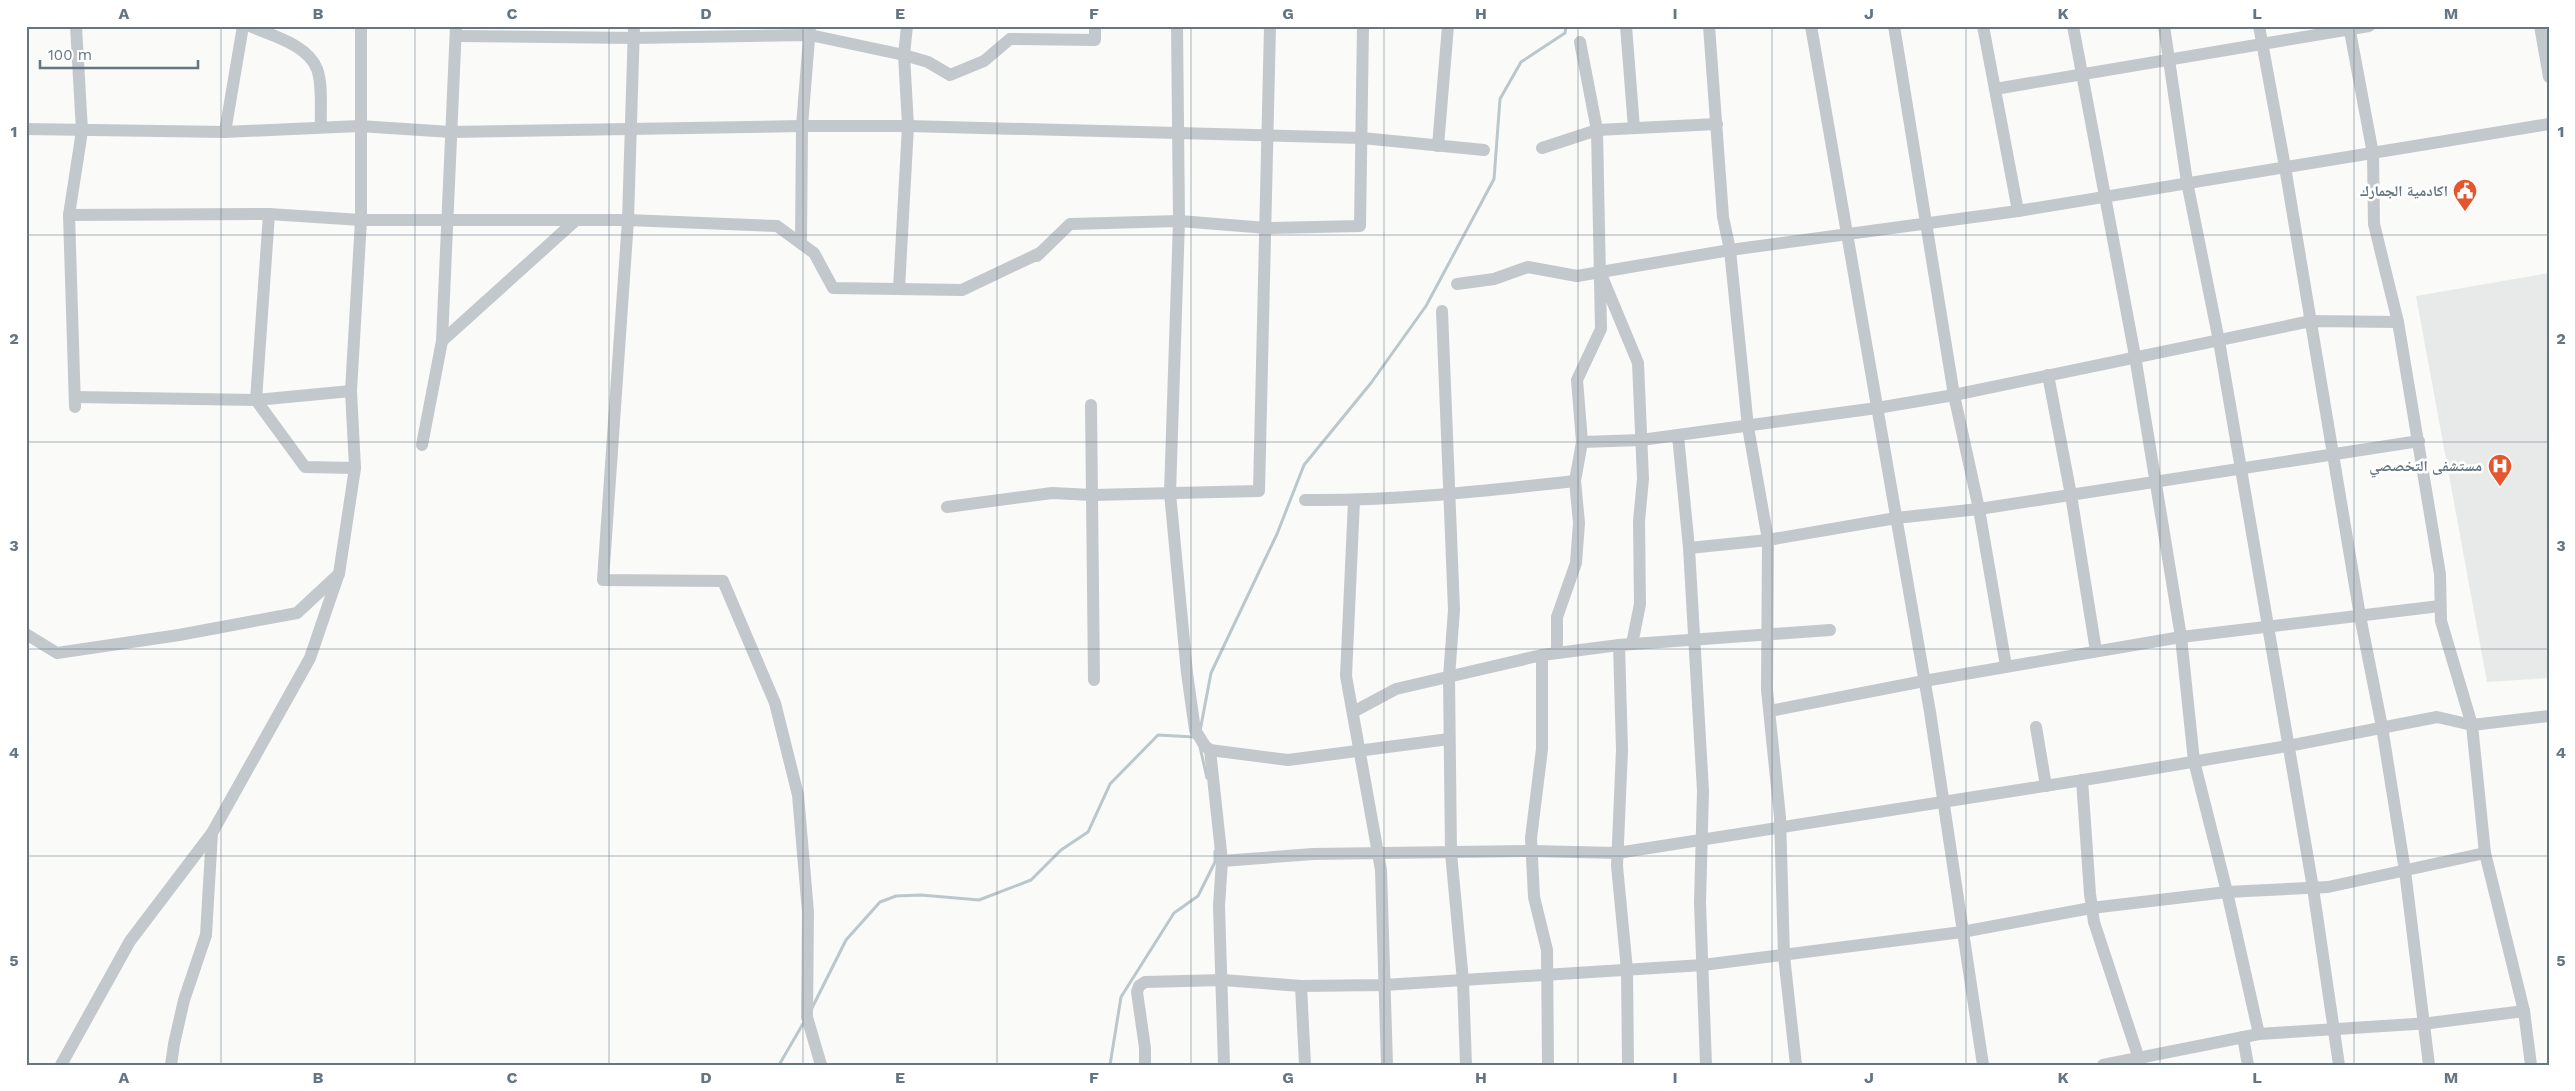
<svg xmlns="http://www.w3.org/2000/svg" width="2575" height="1091" viewBox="0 0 2575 1091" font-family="'Work Sans','Noto Naskh Arabic',sans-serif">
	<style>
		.built { fill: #e8e9e9 }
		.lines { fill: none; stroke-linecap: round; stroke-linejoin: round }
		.stream { stroke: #bbc7cb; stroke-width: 3 }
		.minor { stroke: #c3c8cc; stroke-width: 12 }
		.grid { fill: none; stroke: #657683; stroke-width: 1; stroke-opacity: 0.55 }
		.labels { text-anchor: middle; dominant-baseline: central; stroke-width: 5; stroke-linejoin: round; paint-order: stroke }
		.poi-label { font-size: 15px; font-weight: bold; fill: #657683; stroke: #fff; text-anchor: end }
		.neatline { fill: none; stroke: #657683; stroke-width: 2 }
		.grid-label { font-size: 16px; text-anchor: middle; font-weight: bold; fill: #657683 }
	</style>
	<rect width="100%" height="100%" fill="#fafaf8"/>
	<polygon class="built" points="2549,273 2549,678 2487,682 2416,296"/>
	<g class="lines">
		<g class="stream">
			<polyline points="1200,731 1211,673 1277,534 1304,465 1371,383 1426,306 1494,179 1500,99 1521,62 1565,33 1566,26"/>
			<polyline points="1200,747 1207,778"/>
			<polyline points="812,1008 846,940 880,902 896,896 921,895 979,900 1031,880 1061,850 1088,832 1110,784 1158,735 1194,737"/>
			<polyline points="779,1065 804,1022"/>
			<polyline points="1110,1065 1121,997 1174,913 1198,896 1215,862 1215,851"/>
		</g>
		<g class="minor">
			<path d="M250,26c22,10 57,18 67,43 6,16 3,40 4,58"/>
			<polyline points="634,26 628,220 603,580 723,581 775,703 798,795 808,912 807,1017 821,1065"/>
			<polyline points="1177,26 1179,221 1170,493 1187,673 1195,730 1205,746 1210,750 1288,760 1449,739"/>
			<polyline points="1626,26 1634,128"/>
			<polyline points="1709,26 1723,217 1730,250 1748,427 1768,540 1767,690 1780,817 1784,956 1796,1065"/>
			<polyline points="1811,26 1930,712 1983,1065"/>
			<polyline points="1894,26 1954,395 1979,509 2006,666"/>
			<polyline points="1983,26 2018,211"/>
			<polyline points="2073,26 2135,356 2181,637 2194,761 2227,892 2259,1034"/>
			<polyline points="2164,26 2187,182 2219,341 2313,888 2339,1065"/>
			<polyline points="2259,26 2285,167 2360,616 2382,727 2405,871 2429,1065"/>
			<polyline points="2349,26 2373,154 2374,224 2398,322 2440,574 2441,621 2472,725 2485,853 2524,1011 2531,1065"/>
			<polyline points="2540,26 2549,77"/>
			<polyline points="457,36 633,38 810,35 904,55 928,62 950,75 984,61 1010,39 1095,40 1095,26"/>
			<polyline points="1995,89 2369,26"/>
			<polyline points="26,129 225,132 359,126 451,132 802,126 908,126 1362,138 1484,150"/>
			<polyline points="225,132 243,26"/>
			<polyline points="1438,146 1448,26"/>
			<polyline points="1542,148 1597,130 1717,124"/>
			<polyline points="269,214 256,400 305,467 355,468"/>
			<polyline points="69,215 269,214 361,220 628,220 777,226 814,253 833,288 962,290 1040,253"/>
			<polyline points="801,243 802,126 810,26"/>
			<polyline points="1037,256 1070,224 1179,221 1267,228 1360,226 1363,26"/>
			<polyline points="1603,279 1638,363 1643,479 1639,521 1640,604 1632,644"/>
			<polyline points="1457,284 1494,279 1528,267 1577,276 1730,250 2018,211 2549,124"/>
			<polyline points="899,289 908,126 904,55 907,26"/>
			<polyline points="1442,311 1454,610 1449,677 1451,853 1463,981 1466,1065"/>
			<polyline points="442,341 575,221"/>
			<polyline points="2048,375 2071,495 2096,651"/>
			<polyline points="75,397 256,400 351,391"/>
			<polyline points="1091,405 1094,680"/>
			<polyline points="75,407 69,215 82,131 76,26"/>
			<polyline points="1678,436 1689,548 1703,791 1700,903 1706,1065"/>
			<polyline points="1582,442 1641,440 1877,408 1954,395 2311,321 2398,322"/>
			<polyline points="422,445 442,341 456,26"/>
			<path d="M1305,500c91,1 180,-9 270,-19"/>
			<polyline points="1354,501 1346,676 1381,870 1387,1065"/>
			<polyline points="947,507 1052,493 1092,495 1259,491 1270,26"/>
			<polyline points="1689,548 1768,540 1896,518 1979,509 2419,441"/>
			<polyline points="26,634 57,653 179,635 297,613 339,574 355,468 351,391 361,220 361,26"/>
			<polyline points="1619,645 1622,750 1617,866 1627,970 1628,1065"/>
			<polyline points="1557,653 1557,617 1576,563 1579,523 1575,481 1582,442 1577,380 1601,329 1597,130 1580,42"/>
			<polyline points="1542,655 1542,749 1531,838 1534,897 1547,950 1548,1065"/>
			<polyline points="1770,711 1924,681 2181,637 2440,606"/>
			<polyline points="1353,712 1396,689 1542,655 1619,645 1830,630"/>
			<polyline points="2036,727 2046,786"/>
			<polyline points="1210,750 1222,861 1219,906 1224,1065"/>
			<polyline points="2082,780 2090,894 2094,922 2141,1065"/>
			<polyline points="1222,861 1313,854 1531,851 1617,853 2102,777 2288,746 2437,717 2472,725 2549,716"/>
			<polyline points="1301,986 1305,1065"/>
			<polyline points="2243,1037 2248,1065"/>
			<polyline points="61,1065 130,941 212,833 310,658 338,576"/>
			<polyline points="171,1065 174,1044 184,1000 206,935 212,833"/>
			<polyline points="1145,1065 1145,1048 1137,992 1139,986 1145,982 1223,980 1301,986 1384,985 1703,965 1962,932 2091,908 2227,892 2328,887 2485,853"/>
			<polyline points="2103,1065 2259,1034 2430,1023 2524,1011"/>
		</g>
	</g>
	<path class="grid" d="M221,26v1039M415,26v1039M609,26v1039M803,26v1039M997,26v1039M1191,26v1039M1384,26v1039M1578,26v1039M1772,26v1039M1966,26v1039M2160,26v1039M2354,26v1039M26,235h2523M26,442h2523M26,649h2523M26,856h2523"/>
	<defs>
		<symbol id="civic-pin" viewBox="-11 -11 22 30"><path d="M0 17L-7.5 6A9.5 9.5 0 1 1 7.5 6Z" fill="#e4572e" stroke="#fff"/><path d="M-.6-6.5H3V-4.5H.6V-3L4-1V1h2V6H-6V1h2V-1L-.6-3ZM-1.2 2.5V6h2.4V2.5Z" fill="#fff"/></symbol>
		<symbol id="hospital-pin" viewBox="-11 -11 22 30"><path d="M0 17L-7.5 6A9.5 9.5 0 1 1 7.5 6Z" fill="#e4572e" stroke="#fff"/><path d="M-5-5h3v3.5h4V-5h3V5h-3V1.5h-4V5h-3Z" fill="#fff"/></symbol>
	</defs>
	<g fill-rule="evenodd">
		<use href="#civic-pin" x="2451" y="177" width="28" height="38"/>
		<use href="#hospital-pin" x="2486" y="452" width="28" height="38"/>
	</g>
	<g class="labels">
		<g class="poi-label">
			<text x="2448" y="191">اكادمية الجمارك</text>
			<text x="2482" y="466">مستشفى التخصصي</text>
		</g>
	</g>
	<rect width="2575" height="1091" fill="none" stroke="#ffffff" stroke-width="55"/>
	<path d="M40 60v8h158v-8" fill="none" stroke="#657683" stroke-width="2.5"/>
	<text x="48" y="60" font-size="15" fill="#657683" stroke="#ffffff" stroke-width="4" paint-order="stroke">100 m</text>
	<rect x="28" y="28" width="2520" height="1036" class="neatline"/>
	<g class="grid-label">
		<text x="124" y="19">A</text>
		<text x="318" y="19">B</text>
		<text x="512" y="19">C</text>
		<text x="706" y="19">D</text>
		<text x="900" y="19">E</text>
		<text x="1094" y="19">F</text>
		<text x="1288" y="19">G</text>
		<text x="1481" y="19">H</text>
		<text x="1675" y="19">I</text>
		<text x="1869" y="19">J</text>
		<text x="2063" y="19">K</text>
		<text x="2257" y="19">L</text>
		<text x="2451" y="19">M</text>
		<text x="14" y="137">1</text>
		<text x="2561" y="137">1</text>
		<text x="14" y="344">2</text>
		<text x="2561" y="344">2</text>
		<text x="14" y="551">3</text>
		<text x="2561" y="551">3</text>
		<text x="14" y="758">4</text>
		<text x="2561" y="758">4</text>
		<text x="14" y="966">5</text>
		<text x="2561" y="966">5</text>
		<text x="124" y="1083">A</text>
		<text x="318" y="1083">B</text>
		<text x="512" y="1083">C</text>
		<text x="706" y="1083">D</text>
		<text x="900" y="1083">E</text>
		<text x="1094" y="1083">F</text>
		<text x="1288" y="1083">G</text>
		<text x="1481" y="1083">H</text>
		<text x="1675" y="1083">I</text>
		<text x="1869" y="1083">J</text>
		<text x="2063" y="1083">K</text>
		<text x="2257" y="1083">L</text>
		<text x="2451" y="1083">M</text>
	</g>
</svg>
